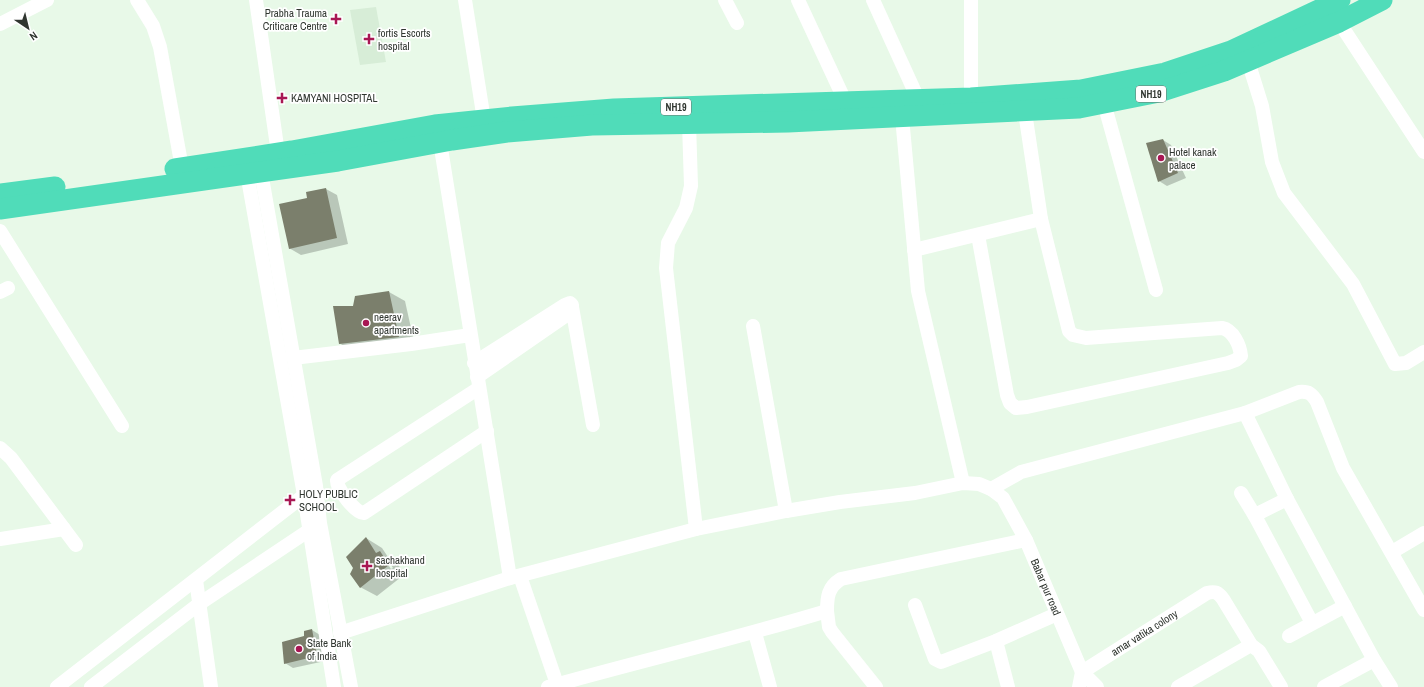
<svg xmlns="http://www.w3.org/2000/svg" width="1424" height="687" viewBox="0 0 1424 687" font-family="'Archivo Narrow',sans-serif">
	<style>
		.built { fill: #d7edd7 }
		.shadow { fill: #0003; fill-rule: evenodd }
		.building { fill: #7b7f6c }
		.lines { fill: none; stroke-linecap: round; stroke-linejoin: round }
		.minor { stroke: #fff; stroke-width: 14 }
		.highway { stroke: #50dcb9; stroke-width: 21 }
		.poi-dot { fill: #a81753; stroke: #fff; stroke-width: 1.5 }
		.labels { text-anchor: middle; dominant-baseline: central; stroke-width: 3.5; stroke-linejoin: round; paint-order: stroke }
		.shield { fill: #fff; stroke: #6e726e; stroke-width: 1 }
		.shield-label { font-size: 10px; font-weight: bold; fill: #303630 }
		.poi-label { font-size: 11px; fill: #303630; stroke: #fff; text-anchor: start }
		.street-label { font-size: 11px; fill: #303630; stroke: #fff }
	</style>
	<rect width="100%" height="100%" fill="#e8f9e8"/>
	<polygon class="built" points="376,7 386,62 360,65 350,10"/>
	<g class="shadow">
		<polygon points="1163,140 1171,145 1186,178 1167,186 1159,181"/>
		<polygon points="326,189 337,195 348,244 301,255 289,248 308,199 307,193"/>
		<polygon points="389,292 405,301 415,346 356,353 339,343 354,307"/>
		<path d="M366,538l16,10 6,9 8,5 9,12 -28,22 -17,-9zM383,557h3l7,11 -2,1z"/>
		<polygon points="312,630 320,635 325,661 293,668 285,663"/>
	</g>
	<g class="building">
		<polygon points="1163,139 1178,173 1158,182 1146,143"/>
		<polygon points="326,188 337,238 289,249 279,204 307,198 306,192"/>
		<polygon points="389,291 399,337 339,344 333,306 353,306 355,296"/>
		<polygon points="366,537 376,553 380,551 389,565 360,588 350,574 353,568 346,557"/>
		<polygon points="312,629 317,656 284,664 282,642 304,636 304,631"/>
	</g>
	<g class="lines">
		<g class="minor">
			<polyline points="137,0 153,26 160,47 182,168"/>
			<polyline points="256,0 278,153"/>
			<polyline points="465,0 484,120"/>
			<polyline points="725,0 737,23"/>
			<polyline points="798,0 846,103"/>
			<polyline points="873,0 919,101"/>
			<polyline points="971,0 971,98"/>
			<polyline points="1339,22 1424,152"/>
			<polyline points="0,24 47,0"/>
			<polyline points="1248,61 1262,106 1272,162 1284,193 1353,284 1395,364 1406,363 1424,352"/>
			<polyline points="1104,103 1156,290"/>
			<polyline points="902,117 918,291 963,483"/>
			<polyline points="689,123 691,186 686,208 668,243 666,268 696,529"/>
			<polyline points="440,142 510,578"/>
			<polyline points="261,172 316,486 320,523 351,687"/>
			<polyline points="247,173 304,495 334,687"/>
			<polyline points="0,231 122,426"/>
			<path d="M978,235l29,160 3,8 6,5 11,-1 201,-44 8,-3 5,-4c-1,-11 -8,-26 -19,-28l-136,10 -13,-3 -4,-4 -28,-112"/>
			<polyline points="914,250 1041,219 1025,112"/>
			<polyline points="0,292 8,288"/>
			<polyline points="572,307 593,425"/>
			<polyline points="753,326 786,511"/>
			<polyline points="293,358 411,344 470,335"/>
			<polyline points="474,363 565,305 570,303 572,305 572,310 568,314 477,377"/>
			<path d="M479,388l-142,92c-1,8 19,34 27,33l123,-82"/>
			<polyline points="1245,413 1287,499 1374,660 1391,687"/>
			<polyline points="0,448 11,458 76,545"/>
			<path d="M991,489l30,-17 224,-59 54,-21c10,-1 13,2 18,10l26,66 81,142"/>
			<polyline points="1241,493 1255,516"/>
			<polyline points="1287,499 1259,513 1255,516 1312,623"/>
			<polyline points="0,539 64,529"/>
			<polyline points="1392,552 1424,533"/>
			<polyline points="520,576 558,687"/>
			<polyline points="196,580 211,687"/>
			<polyline points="915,605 935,659 941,662 996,641 1057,614"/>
			<polyline points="827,611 829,627 832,632 876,687"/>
			<path id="s1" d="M340,633l170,-55 186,-49 90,-18 54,-9 75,-9 48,-10 16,1 12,5 12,9 23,42 56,132 15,15"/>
			<polyline points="755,633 770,687"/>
			<polyline points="1289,636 1345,606"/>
			<polyline points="996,641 1008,687"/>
			<polyline points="57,687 311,490"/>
			<polyline points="91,687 199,604 314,527"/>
			<path d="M548,687c93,-26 186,-48 279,-76 0,-14 1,-24 14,-32l185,-39"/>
			<path id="s2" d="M1079,687l3,-15 125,-79c8,-2 11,-1 16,6l28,46 8,6 22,36"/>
			<polyline points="1178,687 1251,645"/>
			<polyline points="1324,687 1374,660"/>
		</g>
		<g class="highway">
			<polyline points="175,169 292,151 435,125 512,117 614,109 971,98 1081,90 1165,73 1231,51 1340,0"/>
			<polyline points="0,194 55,187"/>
			<polyline points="0,209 338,161 452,140 507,132 592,125 788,122 1079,108 1159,92 1224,71 1339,22 1382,0"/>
		</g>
	</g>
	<g class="poi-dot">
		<path d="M334 13h4v4h4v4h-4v4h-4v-4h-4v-4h4z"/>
		<path d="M367 33h4v4h4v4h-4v4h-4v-4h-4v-4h4z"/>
		<path d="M280 92h4v4h4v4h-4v4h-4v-4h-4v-4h4z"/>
		<circle cx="1161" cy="158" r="4"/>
		<circle cx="366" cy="323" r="4"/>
		<path d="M288 494h4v4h4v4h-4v4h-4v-4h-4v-4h4z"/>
		<path d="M365 560h4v4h4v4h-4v4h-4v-4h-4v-4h4z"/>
		<circle cx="299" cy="649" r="4"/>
	</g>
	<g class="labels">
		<g class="shield">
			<rect x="1136" y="86" width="30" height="16" rx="3"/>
			<rect x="661" y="99" width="30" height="16" rx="3"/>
		</g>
		<g class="shield-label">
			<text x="1151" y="94">NH19</text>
			<text x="676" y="107">NH19</text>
		</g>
		<g class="poi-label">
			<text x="327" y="13" text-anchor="end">Prabha Trauma<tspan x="327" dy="13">Criticare Centre</tspan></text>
			<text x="378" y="33">fortis Escorts<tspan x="378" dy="13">hospital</tspan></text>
			<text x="291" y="98">KAMYANI HOSPITAL</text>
			<text x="1169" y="152">Hotel kanak<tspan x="1169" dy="13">palace</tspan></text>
			<text x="374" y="317">neerav<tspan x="374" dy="13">apartments</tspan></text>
			<text x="299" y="494">HOLY PUBLIC<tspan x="299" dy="13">SCHOOL</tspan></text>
			<text x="376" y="560">sachakhand<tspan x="376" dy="13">hospital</tspan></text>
			<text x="307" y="643">State Bank<tspan x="307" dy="13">of India</tspan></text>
		</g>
		<g class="street-label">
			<text stroke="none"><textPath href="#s1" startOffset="785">Babar pur road</textPath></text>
			<text stroke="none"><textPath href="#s2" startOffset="89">amar vatika colony</textPath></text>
		</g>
	</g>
	<g transform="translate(28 28) rotate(145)" stroke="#ffffff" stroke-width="3" paint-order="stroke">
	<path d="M0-3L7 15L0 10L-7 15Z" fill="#303630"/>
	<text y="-6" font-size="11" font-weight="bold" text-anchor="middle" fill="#303630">N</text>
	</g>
</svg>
